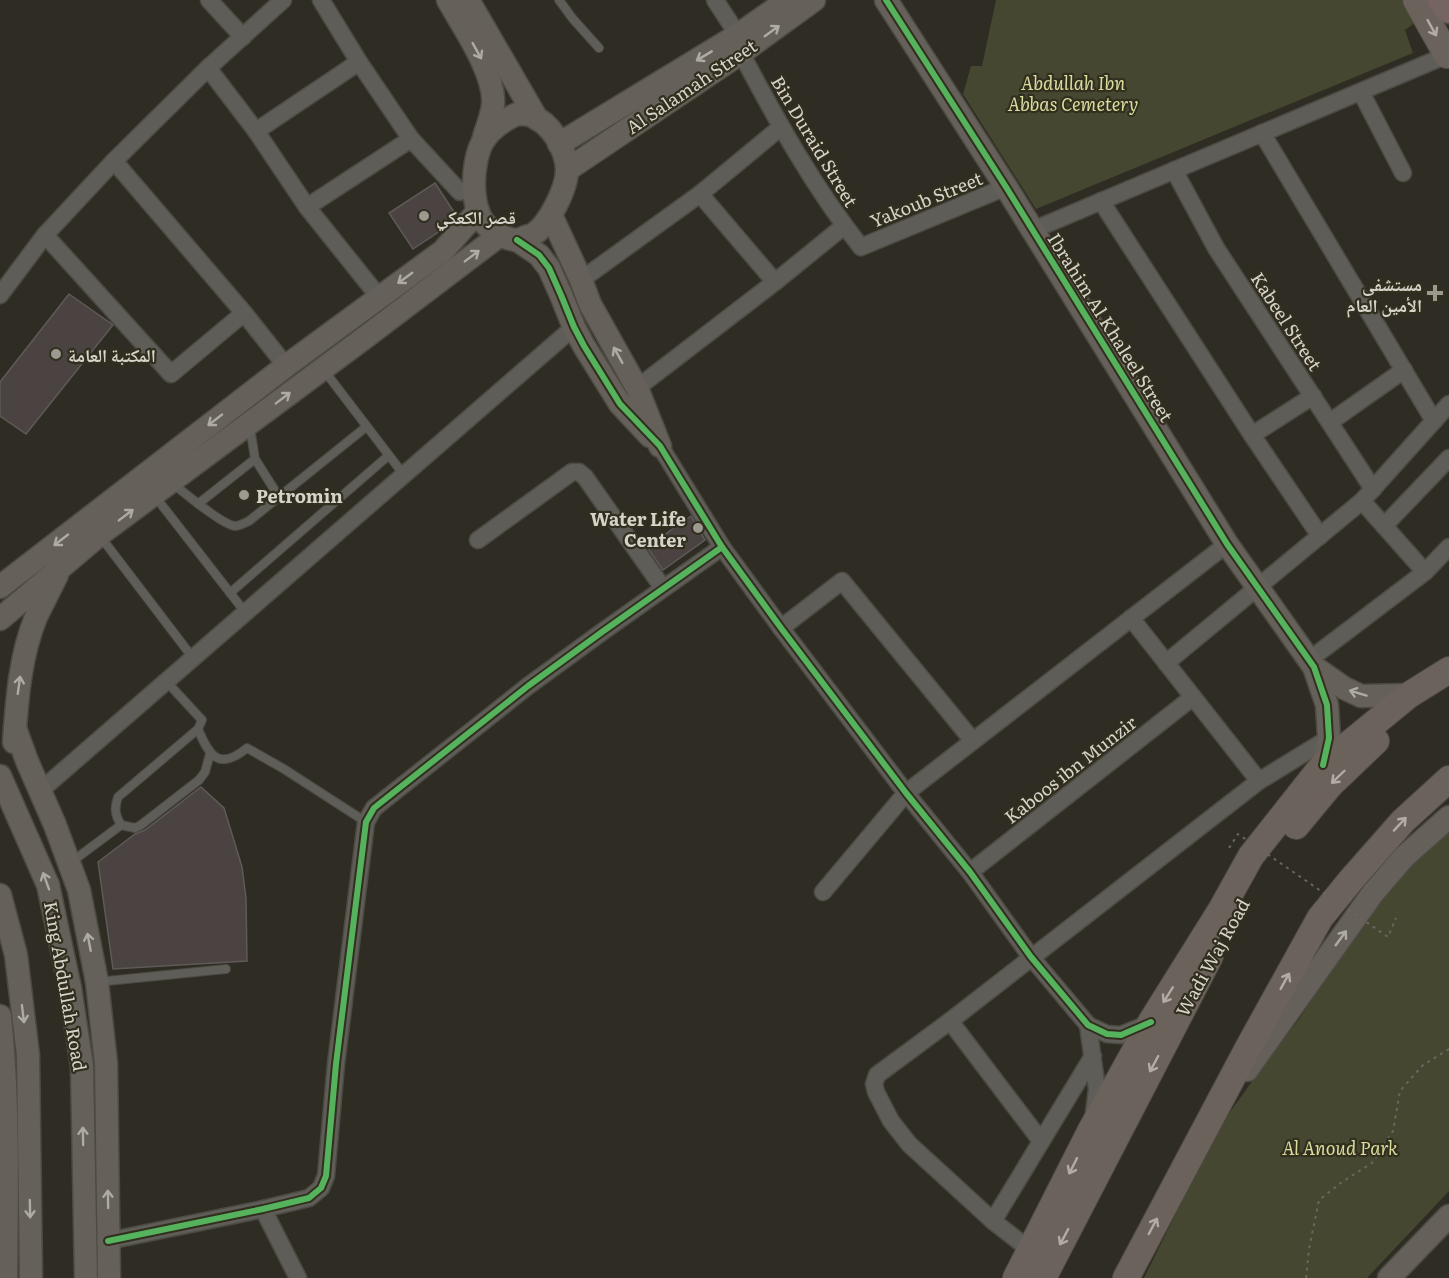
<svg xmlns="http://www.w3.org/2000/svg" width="1449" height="1278" viewBox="0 0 1449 1278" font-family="Literata,'Noto Naskh Arabic',serif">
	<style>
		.green { fill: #454730 }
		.building { fill: #4b4341; stroke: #5e5a57; stroke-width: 1.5 }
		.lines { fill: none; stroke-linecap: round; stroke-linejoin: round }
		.lane-casing { stroke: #4c4a42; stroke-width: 10 }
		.street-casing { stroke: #4c4a42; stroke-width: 19 }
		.secondary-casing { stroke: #4c4a42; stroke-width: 25 }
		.primary-casing { stroke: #4c4a42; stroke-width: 28 }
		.highway-casing { stroke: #4c4a42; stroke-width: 31 }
		.path { stroke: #686760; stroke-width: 2; stroke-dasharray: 3 4.5; stroke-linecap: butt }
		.lane { stroke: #5e5d57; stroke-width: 8 }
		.street { stroke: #5e5d57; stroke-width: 16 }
		.secondary { stroke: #656059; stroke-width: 22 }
		.primary { stroke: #6c625c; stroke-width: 26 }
		.highway { stroke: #75645f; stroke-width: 28 }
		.path-bridge { stroke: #686760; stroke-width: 2; stroke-dasharray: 3 4.5; stroke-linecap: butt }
		.cycleway-casing { stroke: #322f1f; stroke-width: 10 }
		.cycleway { stroke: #56b35d; stroke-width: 6 }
		.oneway { stroke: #b1aca4 }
		.oneway2 { stroke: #aeaba2 }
		.poi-dot { fill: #9b9990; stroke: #322f1f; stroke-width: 2 }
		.labels { text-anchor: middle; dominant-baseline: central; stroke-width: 4.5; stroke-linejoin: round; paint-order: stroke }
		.park-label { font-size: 18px; font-style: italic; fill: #d8dd9e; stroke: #322f1f }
		.street-label { font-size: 18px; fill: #d6d4ca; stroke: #322f1f }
		.poi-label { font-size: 18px; font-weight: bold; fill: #d6d4ca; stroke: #322f1f; text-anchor: start }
	</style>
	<rect width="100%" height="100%" fill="#2e2c23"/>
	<g class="green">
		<polygon points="996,0 1403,0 1416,22 1405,30 1413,53 1036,209 963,94 971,66 982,66"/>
		<polygon points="1449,827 1449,1191 1367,1278 1144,1278 1190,1185 1227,1116 1277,1047 1298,1021 1336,963 1383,898 1408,866"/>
	</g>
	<g class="building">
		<polygon points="435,183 456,215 446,227 413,249 389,213"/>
		<polygon points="69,294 113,325 26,434 0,416 0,382"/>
		<polygon points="691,516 705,540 663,570 647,547"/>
		<polygon points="201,787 224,808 242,867 246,898 247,961 113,969 98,862 135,834 145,830"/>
	</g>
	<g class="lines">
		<defs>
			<g id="lane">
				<polyline points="559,0 573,19 599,48"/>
				<polyline points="323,369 404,475"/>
				<polyline points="250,427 255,459 279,497"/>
				<path d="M171,482c11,9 51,43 64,44 4,0 10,-3 14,-5l117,-94"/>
				<polyline points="154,495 245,612"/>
				<polyline points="198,504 255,459"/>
				<polyline points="100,536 193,658"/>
				<polyline points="230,593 388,456"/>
				<path d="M166,681l36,39 -4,9c11,27 21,42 49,19l37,21 82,53"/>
				<path d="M121,825c-6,-10 -7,-17 -3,-28l80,-68"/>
				<polyline points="70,863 121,825 135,828 141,825 199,780 205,772 210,754"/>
				<polyline points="97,982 226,969"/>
			</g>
			<g id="street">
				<polyline points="209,0 243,37"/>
				<polyline points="321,0 359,62 411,139 460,192"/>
				<polyline points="715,0 738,35"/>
				<path d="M741,53c35,66 73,135 120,194l145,-60"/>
				<polyline points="208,68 256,131 307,207 379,297"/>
				<polyline points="1361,92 1403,173"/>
				<polyline points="256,131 359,62"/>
				<polyline points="1262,133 1434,421"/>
				<polyline points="114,161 244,313 286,366"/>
				<polyline points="1174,170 1216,248 1373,489"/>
				<polyline points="700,194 775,282"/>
				<polyline points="1101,201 1252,435 1320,536"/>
				<polyline points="307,207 411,139"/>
				<polyline points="1033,230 1447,55 1449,59"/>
				<polyline points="45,235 171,374 244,313"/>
				<polyline points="581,280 700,194 781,127"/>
				<polyline points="0,295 45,235 114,161 208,68 283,0"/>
				<polyline points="637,388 775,282 844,226"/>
				<polyline points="1330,422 1404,370"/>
				<polyline points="1252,435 1313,396"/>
				<polyline points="660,446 722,547 781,628 906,793 970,872 1031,957 1088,1025 1107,1034 1121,1035 1150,1023"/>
				<polyline points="1362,501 1425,572"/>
				<polyline points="1384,526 1449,458"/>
				<polyline points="478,540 572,472 579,472 585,477 663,588"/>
				<polyline points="1131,618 1259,781"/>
				<polyline points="781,628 842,581 973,741"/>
				<polyline points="1309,660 1425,572 1449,547"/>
				<polyline points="1166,663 1362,501 1449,404"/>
				<polyline points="40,791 574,327"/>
				<polyline points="970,872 1193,697"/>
				<polyline points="823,892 906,793 1227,544"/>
				<polyline points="950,1021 1041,1141"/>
				<polyline points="1088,1025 1097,1089 1094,1113"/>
				<polyline points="263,1209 298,1278"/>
				<polyline points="993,1221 1093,1056"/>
				<polyline points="108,1241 263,1209 309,1198 321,1188 326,1176 336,1064 366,822 374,808 528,686 602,632 722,547"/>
				<polyline points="1030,1250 993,1221 909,1144 891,1121 876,1092 874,1084 877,1075 950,1021 1259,781 1329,738"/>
			</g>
			<g id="secondary">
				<path d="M448,0c15,27 48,74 45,105 -1,10 -6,22 -9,32"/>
				<polyline points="468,0 537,119"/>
				<polyline points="886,0 1006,187 1227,544 1314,667 1327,705 1329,738 1323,765"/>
				<path d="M517,114c4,0 9,0 13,1 21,8 36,33 37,55 0,18 -18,54 -33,64 -3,2 -6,2 -9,3 -1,1 -7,3 -8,3 -9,0 -19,-6 -26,-11 -22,-14 -20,-64 -9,-86 7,-13 22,-23 35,-29z"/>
				<polyline points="559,144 738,35 788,0"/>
				<polyline points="567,170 741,53 814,0"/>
				<polyline points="551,215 581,280 590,304 637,388 660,446"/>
				<polyline points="517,240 539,255 549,268 561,295 574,327 584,346 620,404 650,436"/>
				<polyline points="0,587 286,366 443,251 478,211"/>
				<polyline points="0,619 99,535 367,336 500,235"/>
				<polyline points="1314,667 1344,688 1361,696 1409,695"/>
				<polyline points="15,728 27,761 55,825 79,890 97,982 106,1063 109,1278"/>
				<path d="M14,742c3,-42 6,-86 22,-125 7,-14 14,-28 21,-42"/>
				<polyline points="0,776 48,885 70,988 82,1066 86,1278"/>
				<polyline points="0,895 16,955 28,1055 31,1278"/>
				<path d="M0,1016c9,86 7,175 6,262"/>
				<polyline points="1247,1070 1373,893 1404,857 1449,817"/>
				<polyline points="1389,1278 1449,1216"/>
			</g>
			<g id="primary">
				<polyline points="1416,0 1447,55"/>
				<polyline points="1296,826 1330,785 1376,741"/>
				<polyline points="1016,1278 1091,1130 1151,1022 1221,910 1251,856 1323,765 1409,695 1449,670"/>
				<polyline points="1043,1278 1210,956"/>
				<polyline points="1126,1278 1248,1048 1320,918 1351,880 1403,821 1449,779"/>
			</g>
			<polyline id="highway" points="1442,0 1449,9"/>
		</defs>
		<use href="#lane" class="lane-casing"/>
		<use href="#street" class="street-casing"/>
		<use href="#secondary" class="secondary-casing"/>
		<use href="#primary" class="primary-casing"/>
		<use href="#highway" class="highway-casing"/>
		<polyline class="path" points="1306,1278 1309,1249 1319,1200 1342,1182 1372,1163 1393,1131 1400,1091 1423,1065 1449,1049"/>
		<use href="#lane" class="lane"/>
		<use href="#street" class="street"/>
		<use href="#secondary" class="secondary"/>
		<use href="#primary" class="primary"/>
		<use href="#highway" class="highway"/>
		<polyline class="path-bridge" points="1229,848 1238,834 1388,937 1396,918"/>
		<defs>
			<g id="cycleway">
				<polyline points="886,0 1006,187 1227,544 1314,667 1327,705 1329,738 1323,765"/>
				<polyline points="517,240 539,255 549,268 561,295 574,327 584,346 620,404 660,446 722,547 781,628 906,793 970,872 1031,957 1088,1025 1107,1034 1121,1035 1151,1022"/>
				<polyline points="108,1241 263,1209 309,1198 321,1188 326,1176 336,1064 366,822 374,808 528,686 602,632 722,547"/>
			</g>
		</defs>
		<use href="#cycleway" class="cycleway-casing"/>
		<use href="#cycleway" class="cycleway"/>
	</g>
	<defs><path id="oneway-shaft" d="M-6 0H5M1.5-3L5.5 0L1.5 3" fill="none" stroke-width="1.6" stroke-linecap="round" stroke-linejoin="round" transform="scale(1.5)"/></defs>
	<g class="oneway">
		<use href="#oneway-shaft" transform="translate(1432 28) rotate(61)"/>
		<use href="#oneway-shaft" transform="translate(1338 777) rotate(136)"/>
		<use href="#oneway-shaft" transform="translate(1400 824) rotate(-47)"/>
		<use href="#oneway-shaft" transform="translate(1285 981) rotate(-61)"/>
		<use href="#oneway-shaft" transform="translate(1168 995) rotate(122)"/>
		<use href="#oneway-shaft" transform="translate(1154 1064) rotate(118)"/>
		<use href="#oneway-shaft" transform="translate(1073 1166) rotate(117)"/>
		<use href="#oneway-shaft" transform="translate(1153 1226) rotate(-62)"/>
		<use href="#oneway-shaft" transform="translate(1064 1237) rotate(118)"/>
	</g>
	<g class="oneway2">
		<use href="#oneway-shaft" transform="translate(772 31) rotate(-36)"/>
		<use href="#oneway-shaft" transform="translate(477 51) rotate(61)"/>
		<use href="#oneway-shaft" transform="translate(704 56) rotate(149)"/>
		<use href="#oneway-shaft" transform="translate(472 256) rotate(-37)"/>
		<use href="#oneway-shaft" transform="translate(405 278) rotate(144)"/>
		<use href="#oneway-shaft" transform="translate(618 355) rotate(-119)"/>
		<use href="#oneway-shaft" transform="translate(283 398) rotate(-37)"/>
		<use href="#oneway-shaft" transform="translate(215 420) rotate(142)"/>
		<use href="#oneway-shaft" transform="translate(126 515) rotate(-37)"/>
		<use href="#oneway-shaft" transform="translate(61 540) rotate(142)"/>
		<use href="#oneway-shaft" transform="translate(19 685) rotate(-82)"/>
		<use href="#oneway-shaft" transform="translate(1358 693) rotate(-163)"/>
		<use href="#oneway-shaft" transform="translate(46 881) rotate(-110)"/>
		<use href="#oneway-shaft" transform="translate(1341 938) rotate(-54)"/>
		<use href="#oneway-shaft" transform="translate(89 942) rotate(-101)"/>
		<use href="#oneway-shaft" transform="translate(23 1014) rotate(83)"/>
		<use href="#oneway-shaft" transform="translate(83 1136) rotate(-91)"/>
		<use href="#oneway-shaft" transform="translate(108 1199) rotate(-91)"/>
		<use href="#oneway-shaft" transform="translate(30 1209) rotate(89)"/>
	</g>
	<g class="poi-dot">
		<circle cx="424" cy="216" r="6"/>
		<path d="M1432 284h6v6h6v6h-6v6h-6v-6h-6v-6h6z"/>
		<circle cx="56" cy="354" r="6"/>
		<circle cx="244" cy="495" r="6"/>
		<circle cx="698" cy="528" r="6"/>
	</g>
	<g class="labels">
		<g class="park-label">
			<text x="1073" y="82">Abdullah Ibn<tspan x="1073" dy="21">Abbas Cemetery</tspan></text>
			<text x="1340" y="1147">Al Anoud Park</text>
		</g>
		<g class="street-label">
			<text transform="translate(691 86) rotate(-34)">Al Salamah Street</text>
			<text transform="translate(815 141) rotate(59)">Bin Duraid Street</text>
			<text transform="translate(926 199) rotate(-22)">Yakoub Street</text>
			<text transform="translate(1287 321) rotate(57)">Kabeel Street</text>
			<text transform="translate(1111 327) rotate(58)">Ibrahim Al Khaleel Street</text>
			<text transform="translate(1070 769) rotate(-38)">Kaboos ibn Munzir</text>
			<text transform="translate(1212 957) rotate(-61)">Wadi Waj Road</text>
			<text transform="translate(66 986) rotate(80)">King Abdullah Road</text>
		</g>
		<g class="poi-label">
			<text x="436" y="216">قصر الكعكي</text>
			<text x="1422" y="283" text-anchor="end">مستشفى<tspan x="1422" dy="21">الأمين العام</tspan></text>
			<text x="68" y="354">المكتبة العامة</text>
			<text x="256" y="495">Petromin</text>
			<text x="686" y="518" text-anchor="end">Water Life<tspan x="686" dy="21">Center</tspan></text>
		</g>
	</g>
</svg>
